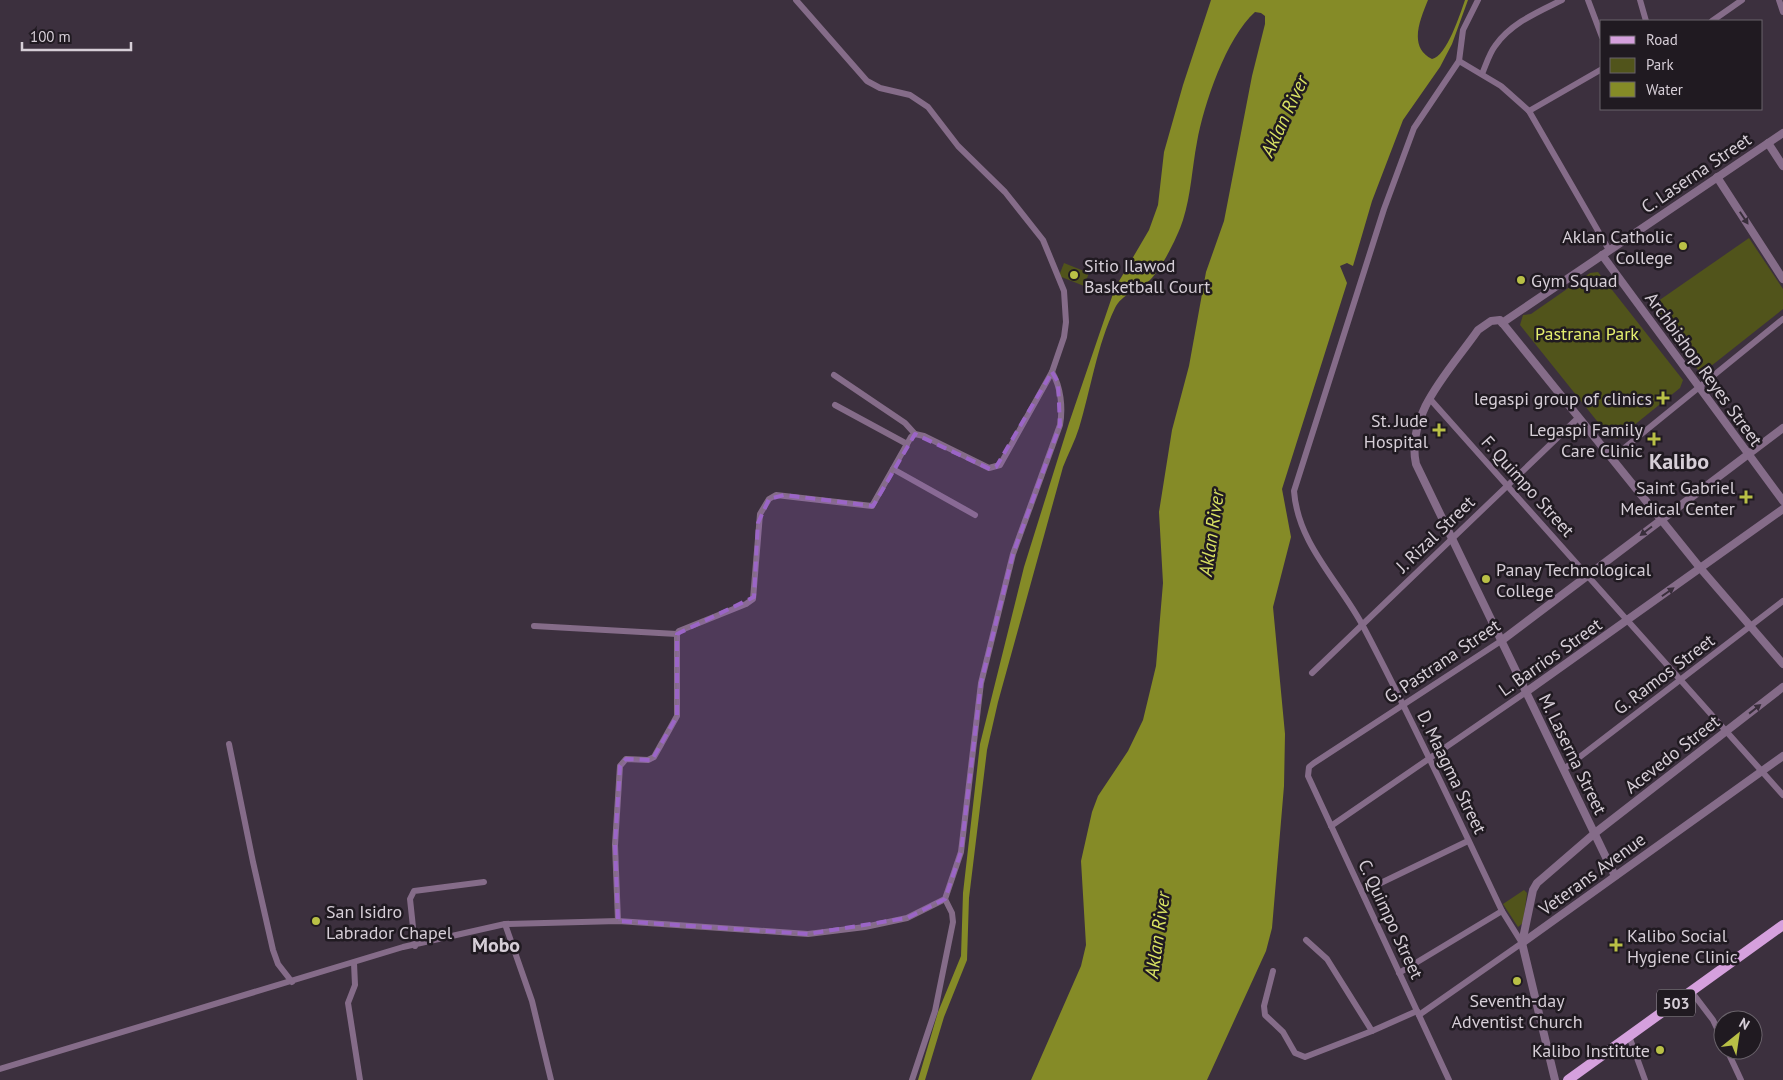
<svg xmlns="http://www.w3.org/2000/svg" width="1783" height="1080" viewBox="0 0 1783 1080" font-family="'PT Sans',sans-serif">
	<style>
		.green { fill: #51541b }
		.water { fill: #858b27 }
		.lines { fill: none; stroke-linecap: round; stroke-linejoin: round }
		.minor { stroke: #856c89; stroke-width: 6 }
		.tertiary { stroke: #856c89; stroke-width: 8 }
		.primary { stroke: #d5a0dd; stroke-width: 10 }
		.oneway { fill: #392e3b }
		.marked { fill: #9b65c7; fill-opacity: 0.2; stroke: #9b65c7; stroke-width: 4; stroke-dasharray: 10 6; stroke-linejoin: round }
		.poi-dot { fill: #b9c046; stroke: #201a21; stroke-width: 2 }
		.labels { text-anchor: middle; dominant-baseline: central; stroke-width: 5; stroke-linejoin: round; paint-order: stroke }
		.shield { fill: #201a21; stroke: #9f98a0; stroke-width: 1 }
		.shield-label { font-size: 16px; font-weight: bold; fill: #d6ced7 }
		.street-label { font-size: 18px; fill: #d6ced7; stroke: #201a21 }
		.poi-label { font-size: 18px; fill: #d6ced7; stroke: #201a21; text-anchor: end }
		.park-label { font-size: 18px; fill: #e4ed6e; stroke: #201a21 }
		.water-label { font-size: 19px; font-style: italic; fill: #d9e263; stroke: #201a21 }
		.quarter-label { font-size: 20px; font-weight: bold; fill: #d6ced7; stroke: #201a21 }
		.district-label { font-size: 22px; font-weight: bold; fill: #d6ced7; stroke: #201a21 }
	</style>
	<rect width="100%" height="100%" fill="#3c303e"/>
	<g class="green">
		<polygon points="1749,238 1783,289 1783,309 1701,374 1651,306"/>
		<polygon points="1064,263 1089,273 1084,286 1059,276"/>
		<polygon points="1598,272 1683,380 1680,388 1617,439 1609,436 1520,325 1523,315 1531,314 1590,273"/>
		<polygon points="1524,890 1527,893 1523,923 1518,927 1503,904"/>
	</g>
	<path class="water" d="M1211,0h217c-8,20 -20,47 4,59 15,-3 28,-45 33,-59h3l-16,44 -12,23 -37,53 -31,81 -19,65 -6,-3 -7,3 7,17 -65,206 9,48 -18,70 12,127 -1,52 -12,142 -6,23 -59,129h-176l50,-114 5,-21 -5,-84 11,-49 6,-16 30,-45 15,-31 13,-54 7,-83 -4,-71 13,-82 17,-64 17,-94 18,-51 28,-145 13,-52v-8l-4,-3 -6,-1c-29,26 -51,92 -58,130 -5,26 -6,53 -14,78 -5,16 -21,48 -33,60 -11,9 -29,15 -35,28 -18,37 -24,81 -36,120 -4,13 -11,26 -16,39l-65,235 -11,48 -18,148 -2,62 -23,57 -19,63h-7l20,-68 23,-56 2,-63 17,-149 44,-177 45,-144 46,-135 34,-58 9,-25 6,-53 19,-67z"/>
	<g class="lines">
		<g class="minor">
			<polyline points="1588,0 1602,37"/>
			<polyline points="1640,0 1646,21"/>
			<polyline points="1779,0 1783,12"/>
			<polyline points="1712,21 1742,0"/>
			<polyline points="1459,61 1501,86 1529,111 1609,250"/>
			<path d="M1482,74c4,-9 7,-20 13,-28 16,-23 43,-34 67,-46"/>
			<polyline points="1529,111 1602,69"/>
			<polyline points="834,375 905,423 915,434"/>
			<polyline points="1430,399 1783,795"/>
			<polyline points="835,405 907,444"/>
			<polyline points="1612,458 1783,319"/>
			<polyline points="893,469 975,515"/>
			<polyline points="534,626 677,634"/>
			<polyline points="1312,673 1579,417"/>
			<polyline points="229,744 253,862 273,950 278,964 292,982"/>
			<polyline points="1564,769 1783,601"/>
			<polyline points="1331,826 1526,692"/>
			<polyline points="1362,892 1468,841"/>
			<polyline points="618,921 615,845 620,766 626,759 648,760 654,757 677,716 677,634 679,631 746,604 753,599 760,514 769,499 776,495 872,506 911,437 915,434 924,436 989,468 1000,465 1052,372 1064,337 1066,322 1064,291 1043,240 1005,192 958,146 928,107 910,95 880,88 867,81 796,0"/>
			<polyline points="505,924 532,1001 551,1080"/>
			<polyline points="1306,940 1327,959 1372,1031 1417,1011"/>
			<polyline points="415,946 410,899 414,891 484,882"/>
			<polyline points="354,963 355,985 348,1003 360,1080"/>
			<polyline points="1273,971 1264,1006 1265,1015 1283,1032 1295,1053 1305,1057 1372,1031"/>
			<polyline points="1399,973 1502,911"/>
			<polyline points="1691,991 1713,1020 1723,1041"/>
			<path d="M1419,1015l103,-72 -20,-32c-45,-95 -89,-190 -138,-283 -24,-46 -66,-83 -70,-137l90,-282 30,-81 45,-67 4,-31 15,-30"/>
			<polyline points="1629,1036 1645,1080"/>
			<polyline points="1727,1050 1741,1080"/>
			<path d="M0,1069l403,-122 102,-23 113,-3 190,13 57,-7 42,-9 38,-19 16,-47 20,-169 32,-129 47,-129c3,-17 1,-38 -8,-53"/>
			<polyline points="912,1080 935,1011 953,922 952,913 945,899"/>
			<polyline points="1449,1080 1308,776 1309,767 1314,763 1501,641"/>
		</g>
		<g class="tertiary">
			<polyline points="1768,143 1783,166"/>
			<polyline points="1717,177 1783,279"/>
			<polyline points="1602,255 1783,501"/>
			<polyline points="1502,323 1783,133"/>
			<polyline points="1501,641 1783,428"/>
			<polyline points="1526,692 1783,509"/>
			<path d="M1615,876l-199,-412c-11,-50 35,-95 62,-134l13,-9 9,-1 201,249 82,95"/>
			<polyline points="1522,943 1783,756"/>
			<polyline points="1555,1080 1522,943 1533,890 1537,883 1595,833 1783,687"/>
		</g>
		<polyline class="primary" points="1568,1080 1783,925"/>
	</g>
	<defs><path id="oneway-solid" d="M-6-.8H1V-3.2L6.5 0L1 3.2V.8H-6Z" transform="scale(1.25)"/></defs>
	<g class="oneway">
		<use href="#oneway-solid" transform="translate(1744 218) rotate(56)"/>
		<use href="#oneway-solid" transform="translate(1646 531) rotate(143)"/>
		<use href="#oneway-solid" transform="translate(1668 592) rotate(-35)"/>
		<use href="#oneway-solid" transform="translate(1755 709) rotate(-38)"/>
	</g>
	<path class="marked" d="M1052,372l6,10 2,43 -47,129 -32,129 -20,169 -16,47 -38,19 -99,16 -190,-13 -3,-76 5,-79 6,-7 26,1 25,-44v-82l77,-37 4,-74 11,-24 15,-4 89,11 42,-72 75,35 6,-2z"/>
	<g class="poi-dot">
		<circle cx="1683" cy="246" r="5"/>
		<circle cx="1074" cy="275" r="5"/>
		<circle cx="1521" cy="280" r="5"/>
		<path d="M1660.5 390.5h5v5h5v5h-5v5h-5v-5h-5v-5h5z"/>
		<path d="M1436.5 422.5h5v5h5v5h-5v5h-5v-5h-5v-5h5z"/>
		<path d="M1651.5 431.5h5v5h5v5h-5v5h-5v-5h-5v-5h5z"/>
		<path d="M1743.5 489.5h5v5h5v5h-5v5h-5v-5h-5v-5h5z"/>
		<circle cx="1486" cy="579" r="5"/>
		<circle cx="316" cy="921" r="5"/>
		<path d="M1613.5 937.5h5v5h5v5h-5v5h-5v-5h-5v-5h5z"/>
		<circle cx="1517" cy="981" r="5"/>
		<circle cx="1660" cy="1050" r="5"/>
	</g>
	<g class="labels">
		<rect class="shield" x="1657" y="989.5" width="38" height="27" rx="4"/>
		<g class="shield-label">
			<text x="1676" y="1003">503</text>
		</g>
		<g class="street-label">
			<text transform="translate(1696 173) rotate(-34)">C. Laserna Street</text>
			<text transform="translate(1704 369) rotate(54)">Archbishop Reyes Street</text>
			<text transform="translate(1528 486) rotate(48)">F. Quimpo Street</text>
			<text transform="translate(1435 534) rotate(-44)">J. Rizal Street</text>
			<text transform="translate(1550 657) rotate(-35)">L. Barrios Street</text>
			<text transform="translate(1442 661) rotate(-34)">G. Pastrana Street</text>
			<text transform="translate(1664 674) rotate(-37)">G. Ramos Street</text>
			<text transform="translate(1573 754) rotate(64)">M. Laserna Street</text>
			<text transform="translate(1672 754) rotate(-38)">Acevedo Street</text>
			<text transform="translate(1452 772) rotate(64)">D. Maagma Street</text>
			<text transform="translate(1592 874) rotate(-36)">Veterans Avenue</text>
			<text transform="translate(1391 919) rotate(65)">C. Quimpo Street</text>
		</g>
		<g class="poi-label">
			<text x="1673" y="236">Aklan Catholic<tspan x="1673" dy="21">College</tspan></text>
			<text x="1084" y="265" text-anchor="start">Sitio Ilawod<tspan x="1084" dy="21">Basketball Court</tspan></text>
			<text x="1531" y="280" text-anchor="start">Gym Squad</text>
			<text x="1652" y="398">legaspi group of clinics</text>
			<text x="1428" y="420">St. Jude<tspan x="1428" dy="21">Hospital</tspan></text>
			<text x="1643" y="429">Legaspi Family<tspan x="1643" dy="21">Care Clinic</tspan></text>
			<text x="1735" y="487">Saint Gabriel<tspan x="1735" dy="21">Medical Center</tspan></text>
			<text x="1496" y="569" text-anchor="start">Panay Technological<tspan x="1496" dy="21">College</tspan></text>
			<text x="326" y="911" text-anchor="start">San Isidro<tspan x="326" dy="21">Labrador Chapel</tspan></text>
			<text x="1627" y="935" text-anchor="start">Kalibo Social<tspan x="1627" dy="21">Hygiene Clinic</tspan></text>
			<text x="1517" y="1000" text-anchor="middle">Seventh-day<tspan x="1517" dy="21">Adventist Church</tspan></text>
			<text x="1650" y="1050">Kalibo Institute</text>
		</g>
		<g class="park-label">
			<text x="1587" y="333">Pastrana Park</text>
		</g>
		<g class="water-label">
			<text transform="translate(1284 116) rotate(-65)">Aklan River</text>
			<text transform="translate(1211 533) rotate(-82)">Aklan River</text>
			<text transform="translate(1157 935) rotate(-82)">Aklan River</text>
		</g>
		<g class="quarter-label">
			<text x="496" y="945">Mobo</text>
		</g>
		<g class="district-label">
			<text x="1679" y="461">Kalibo</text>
		</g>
	</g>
	<rect x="1600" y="20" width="162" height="90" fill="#201a21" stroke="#69626a"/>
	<rect x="1610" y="36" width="25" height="8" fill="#d5a0dd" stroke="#69626a"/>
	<text x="1646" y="45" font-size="15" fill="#d6ced7">Road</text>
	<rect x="1610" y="58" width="25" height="15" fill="#51541b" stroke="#69626a"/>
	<text x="1646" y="70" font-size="15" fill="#d6ced7">Park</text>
	<rect x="1610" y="82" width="25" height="15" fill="#858b27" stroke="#69626a"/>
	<text x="1646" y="95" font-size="15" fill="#d6ced7">Water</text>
	<g transform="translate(1738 1035) rotate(30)"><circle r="24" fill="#201a21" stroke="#69626a"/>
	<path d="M0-4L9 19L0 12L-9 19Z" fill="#b9c046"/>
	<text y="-8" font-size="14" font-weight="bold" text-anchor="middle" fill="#d6ced7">N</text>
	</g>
	<path d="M22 42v8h109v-8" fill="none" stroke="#d6ced7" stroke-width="2.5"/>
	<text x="30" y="42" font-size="15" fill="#d6ced7" stroke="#201a21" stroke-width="4" paint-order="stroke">100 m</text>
</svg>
